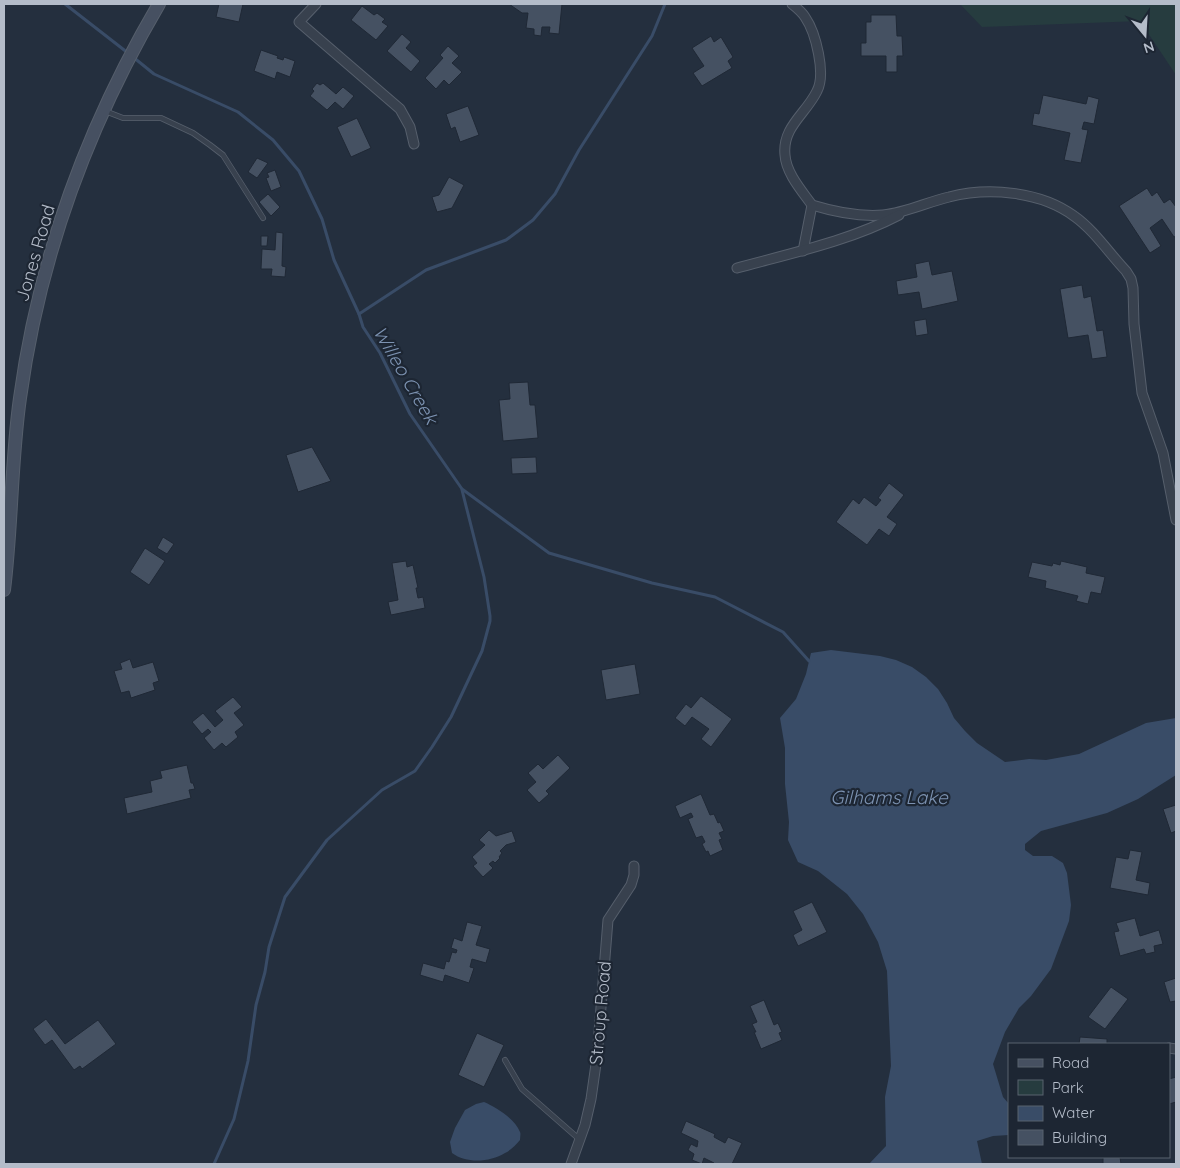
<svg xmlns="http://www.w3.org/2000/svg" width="1180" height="1168" viewBox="0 0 1180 1168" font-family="Quicksand,sans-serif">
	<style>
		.green { fill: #263c3f }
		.water { fill: #394c67 }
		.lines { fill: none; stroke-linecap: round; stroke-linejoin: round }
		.stream { stroke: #394c67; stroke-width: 3 }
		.building { fill: #455162; stroke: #1f2835 }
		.lane-casing { stroke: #565f6c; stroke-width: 6 }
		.street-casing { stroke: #565f6c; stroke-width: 11 }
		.secondary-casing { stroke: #565f6c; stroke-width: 14 }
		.lane { stroke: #38414e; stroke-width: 4.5 }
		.street { stroke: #38414e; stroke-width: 9 }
		.secondary { stroke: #465061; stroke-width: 12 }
		.labels { text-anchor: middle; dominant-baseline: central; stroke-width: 4.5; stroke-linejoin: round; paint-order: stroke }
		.street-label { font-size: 18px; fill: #b4bcc9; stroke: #1d2633 }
		.water-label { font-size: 19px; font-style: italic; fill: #7c92b1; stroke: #1d2633 }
	</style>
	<rect width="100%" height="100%" fill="#242f3e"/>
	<polygon class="green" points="960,4 1176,4 1176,75 1140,21 982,27"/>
	<g class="water">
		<polygon points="831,650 880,656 896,660 912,667 926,677 938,689 947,703 954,718 965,731 977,743 1005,762 1029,759 1046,760 1079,754 1146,723 1176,718 1176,775 1138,799 1107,813 1041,831 1025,844 1025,850 1033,856 1052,856 1063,863 1067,873 1071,905 1069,921 1051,969 1031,996 1019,1008 1005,1032 993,1064 1003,1097 1009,1104 1009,1135 993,1136 977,1141 982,1164 869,1164 886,1146 885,1097 891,1066 887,971 878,942 863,914 847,894 818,871 798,862 788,840 789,822 785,784 785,748 780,718 796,699 806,674 811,653"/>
		<path d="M484,1102c12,5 31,17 36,30 1,2 0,5 0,8 -4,5 -9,10 -15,13 -15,9 -38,11 -53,0l-2,-11 5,-14 10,-18 11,-6z"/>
	</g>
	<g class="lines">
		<g class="stream">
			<polyline points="65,4 128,53"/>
			<polyline points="133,57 154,74 238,112 273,140 299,171 322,219 334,260 359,314 363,327 380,353 410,414 462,489 549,553 652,583 715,597 783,632 809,661"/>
			<polyline points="359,314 426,270 506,240 533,220 555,194 579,150 652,36 665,4"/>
			<polyline points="214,1164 234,1119 248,1061 256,1005 265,972 269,947 285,897 327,840 382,790 415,771 432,747 451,717 482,651 490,621 490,616 484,577 462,490"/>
		</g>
	</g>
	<g class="building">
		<polygon points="219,4 243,4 239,22 216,17"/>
		<polygon points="509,4 562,4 559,34 549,33 550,27 542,27 541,36 534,35 534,29 526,28 528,13 522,13"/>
		<polygon points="362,6 374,15 377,13 385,19 382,22 388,26 376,40 351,20"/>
		<polygon points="871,15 896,15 897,36 902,36 903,56 897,56 897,72 886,72 886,56 861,56 861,43 866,43 866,22 871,22"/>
		<polygon points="402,34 411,42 406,48 420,61 411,72 387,51"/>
		<polygon points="711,36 714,42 721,37 733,57 728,61 732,68 702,86 693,73 704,66 692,48"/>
		<polygon points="448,46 459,56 452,63 462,72 449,85 444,80 436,89 425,78 443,58 440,55"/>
		<polygon points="261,50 278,56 277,58 283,60 284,57 295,61 290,77 277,72 275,79 254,71"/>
		<polygon points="317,83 320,85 323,83 336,94 343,87 354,96 343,109 335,102 327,110 310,96 314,91 312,89"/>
		<polygon points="1043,95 1086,104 1088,96 1099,99 1094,124 1084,122 1082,129 1088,130 1081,163 1064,160 1070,133 1032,125 1034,113 1039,114"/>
		<polygon points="468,106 479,135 460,142 455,127 451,129 446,114"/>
		<polygon points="357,118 371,148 351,157 337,127"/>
		<polygon points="257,158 268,163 257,178 248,172"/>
		<polygon points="275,170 281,187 271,191 266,178 269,177 267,173"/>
		<polygon points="449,177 464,185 452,208 437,212 432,197 439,195"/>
		<polygon points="1147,188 1152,196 1157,192 1164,203 1170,199 1176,207 1176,236 1174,237 1162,219 1150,228 1161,246 1150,253 1119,206"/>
		<polygon points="268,194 280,207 271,216 259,202"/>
		<polygon points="276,232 283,233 282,266 286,267 285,277 271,276 272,269 261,269 262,249 275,250"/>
		<polygon points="261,236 268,236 267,246 261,246"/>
		<polygon points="929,261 932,275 952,271 958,301 922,309 919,292 898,295 896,281 917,277 915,264"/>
		<polygon points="1082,285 1084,298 1091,296 1097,331 1103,330 1107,357 1092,359 1088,335 1068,338 1060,289"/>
		<polygon points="926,319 928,334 916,336 914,321"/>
		<polygon points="528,382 530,405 535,405 538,438 503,441 499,400 510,399 509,383"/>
		<polygon points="312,447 331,481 298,492 286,455"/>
		<polygon points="536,457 537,473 512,474 511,458"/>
		<polygon points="889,483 904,495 887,517 897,524 889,536 879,529 867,545 836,522 853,499 859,504 864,497 876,506 881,500 878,498"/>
		<polygon points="163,537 174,544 167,554 157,548"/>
		<polygon points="145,548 165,561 149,585 130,572"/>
		<polygon points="406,561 407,567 413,565 418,588 416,588 418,598 423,597 425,608 391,615 388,602 398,600 392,563"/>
		<polygon points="1061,561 1087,567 1086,573 1105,577 1101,594 1091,592 1088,604 1076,601 1078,596 1045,588 1046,581 1028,577 1032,562 1052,566 1053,563 1060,565"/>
		<polygon points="130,659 133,668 153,662 159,681 153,683 155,690 131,698 129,691 121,693 114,671 122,669 120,663"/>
		<polygon points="635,664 640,694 606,700 601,670"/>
		<polygon points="701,696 732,719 711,747 701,739 709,729 692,717 685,726 675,718 686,704 691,708"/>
		<polygon points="233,697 242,707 234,713 244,725 235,732 238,737 226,747 222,743 214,750 204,738 211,732 208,729 202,734 192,722 203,713 215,727 223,720 215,711"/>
		<polygon points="558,755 570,768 546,791 549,794 539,803 527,790 536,782 528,773 538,764 543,769"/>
		<polygon points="187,765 191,783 193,783 195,789 189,790 191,798 127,814 124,798 152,792 150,781 162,778 160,771"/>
		<polygon points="701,794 710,815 714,814 718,823 720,822 724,831 719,833 722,839 719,840 723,850 710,856 708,851 706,852 702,844 705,842 702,836 696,838 688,819 693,817 691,813 680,818 675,806"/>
		<polygon points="1176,805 1176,831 1171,833 1163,809"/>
		<polygon points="489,830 496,836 512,831 516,842 506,845 500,851 502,853 499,857 500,858 495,863 493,861 489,864 493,868 483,877 473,866 477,863 472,857 485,845 479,840"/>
		<polygon points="1130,850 1142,852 1136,880 1150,883 1148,895 1110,888 1116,857 1128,859"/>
		<polygon points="812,902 827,932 798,946 793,935 802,930 793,911"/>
		<polygon points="1135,918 1140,936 1159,930 1163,944 1154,946 1155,952 1146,954 1144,949 1120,956 1114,932 1119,931 1116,923"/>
		<polygon points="467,922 482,926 476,945 490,949 486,963 472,959 470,967 474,968 469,983 445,975 443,982 420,975 423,963 444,969 446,961 449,962 452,952 456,953 457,950 451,948 454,938 462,941"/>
		<polygon points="1176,978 1176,1001 1170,1002 1164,982"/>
		<polygon points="1111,987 1128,999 1105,1029 1088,1017"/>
		<polygon points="764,1000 774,1025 778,1023 782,1032 779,1033 782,1040 761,1049 754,1032 756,1032 752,1024 757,1022 750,1006"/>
		<polygon points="46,1019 65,1044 98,1020 116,1044 82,1069 80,1066 74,1070 52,1040 45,1045 33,1029"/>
		<polygon points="477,1033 504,1045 484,1087 458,1075"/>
		<polygon points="1080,1037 1107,1039 1107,1044 1079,1044"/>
		<polygon points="1176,1077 1176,1102 1169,1104 1169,1079"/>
		<polygon points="686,1121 715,1134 714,1137 725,1143 728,1137 742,1143 732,1164 714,1164 714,1163 704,1158 702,1164 692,1160 694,1154 688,1150 691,1144 697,1147 698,1141 681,1133"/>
		<polygon points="1103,1157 1120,1157 1121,1164 1134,1164 1103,1164"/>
	</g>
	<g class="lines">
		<defs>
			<g id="lane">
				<polyline points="105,111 123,118 161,118 193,133 210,145 223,155 263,218"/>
				<polyline points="505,1060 522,1089 579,1139"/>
			</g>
			<g id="street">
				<polyline points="316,4 299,22 400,109 410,127 414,144"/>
				<path d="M792,4c5,4 10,8 13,13 11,16 21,57 12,74 -11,23 -35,36 -32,64 1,18 17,36 27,50 23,7 47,12 71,10 23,-2 44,-13 66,-18 39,-10 91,-6 125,19 20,14 35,37 52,55l5,8 2,9 1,36 8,69 21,60 13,67"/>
				<polyline points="803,251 812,205"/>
				<path d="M737,268c55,-15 112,-27 162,-53"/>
				<polyline points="1169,1048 1176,1049"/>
				<polyline points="571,1164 585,1125 591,1099 597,1057 608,920 631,885 634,875 634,866"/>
			</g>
			<path id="secondary" d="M4,590c8,-64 7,-129 16,-192 19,-140 68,-273 139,-394"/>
		</defs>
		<use href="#lane" class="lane-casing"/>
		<use href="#street" class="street-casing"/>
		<use href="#secondary" class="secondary-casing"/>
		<use href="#lane" class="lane"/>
		<use href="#street" class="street"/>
		<use href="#secondary" class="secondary"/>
	</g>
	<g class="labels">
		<g class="street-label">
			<text transform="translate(35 253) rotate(-74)">Jones Road</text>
			<text transform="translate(600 1013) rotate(-85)">Stroup Road</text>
		</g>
		<g class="water-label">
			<text transform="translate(406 375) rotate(60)">Willeo Creek</text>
			<text x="889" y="797">Gilhams Lake</text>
		</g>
	</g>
	<rect width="1180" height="1168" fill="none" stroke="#b4bcc9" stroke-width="10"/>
	<rect x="1008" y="1043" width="162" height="115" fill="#1d2633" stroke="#59626f"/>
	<rect x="1018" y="1059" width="25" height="8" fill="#465061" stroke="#59626f"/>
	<text x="1052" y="1068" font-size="15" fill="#b4bcc9">Road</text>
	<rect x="1018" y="1080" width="25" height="15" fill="#263c3f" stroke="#59626f"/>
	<text x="1052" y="1093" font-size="15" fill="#b4bcc9">Park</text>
	<rect x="1018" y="1106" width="25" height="15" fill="#394c67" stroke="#59626f"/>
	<text x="1052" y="1118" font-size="15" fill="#b4bcc9">Water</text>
	<rect x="1018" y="1130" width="25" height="15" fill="#455162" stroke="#59626f"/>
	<text x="1052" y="1143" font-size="15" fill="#b4bcc9">Building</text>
	<g transform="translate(1145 35) rotate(162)" stroke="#1d2633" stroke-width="4" paint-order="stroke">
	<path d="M0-4L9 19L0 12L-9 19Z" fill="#b4bcc9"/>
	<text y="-8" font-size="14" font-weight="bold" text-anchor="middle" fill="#b4bcc9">N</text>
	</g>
</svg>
